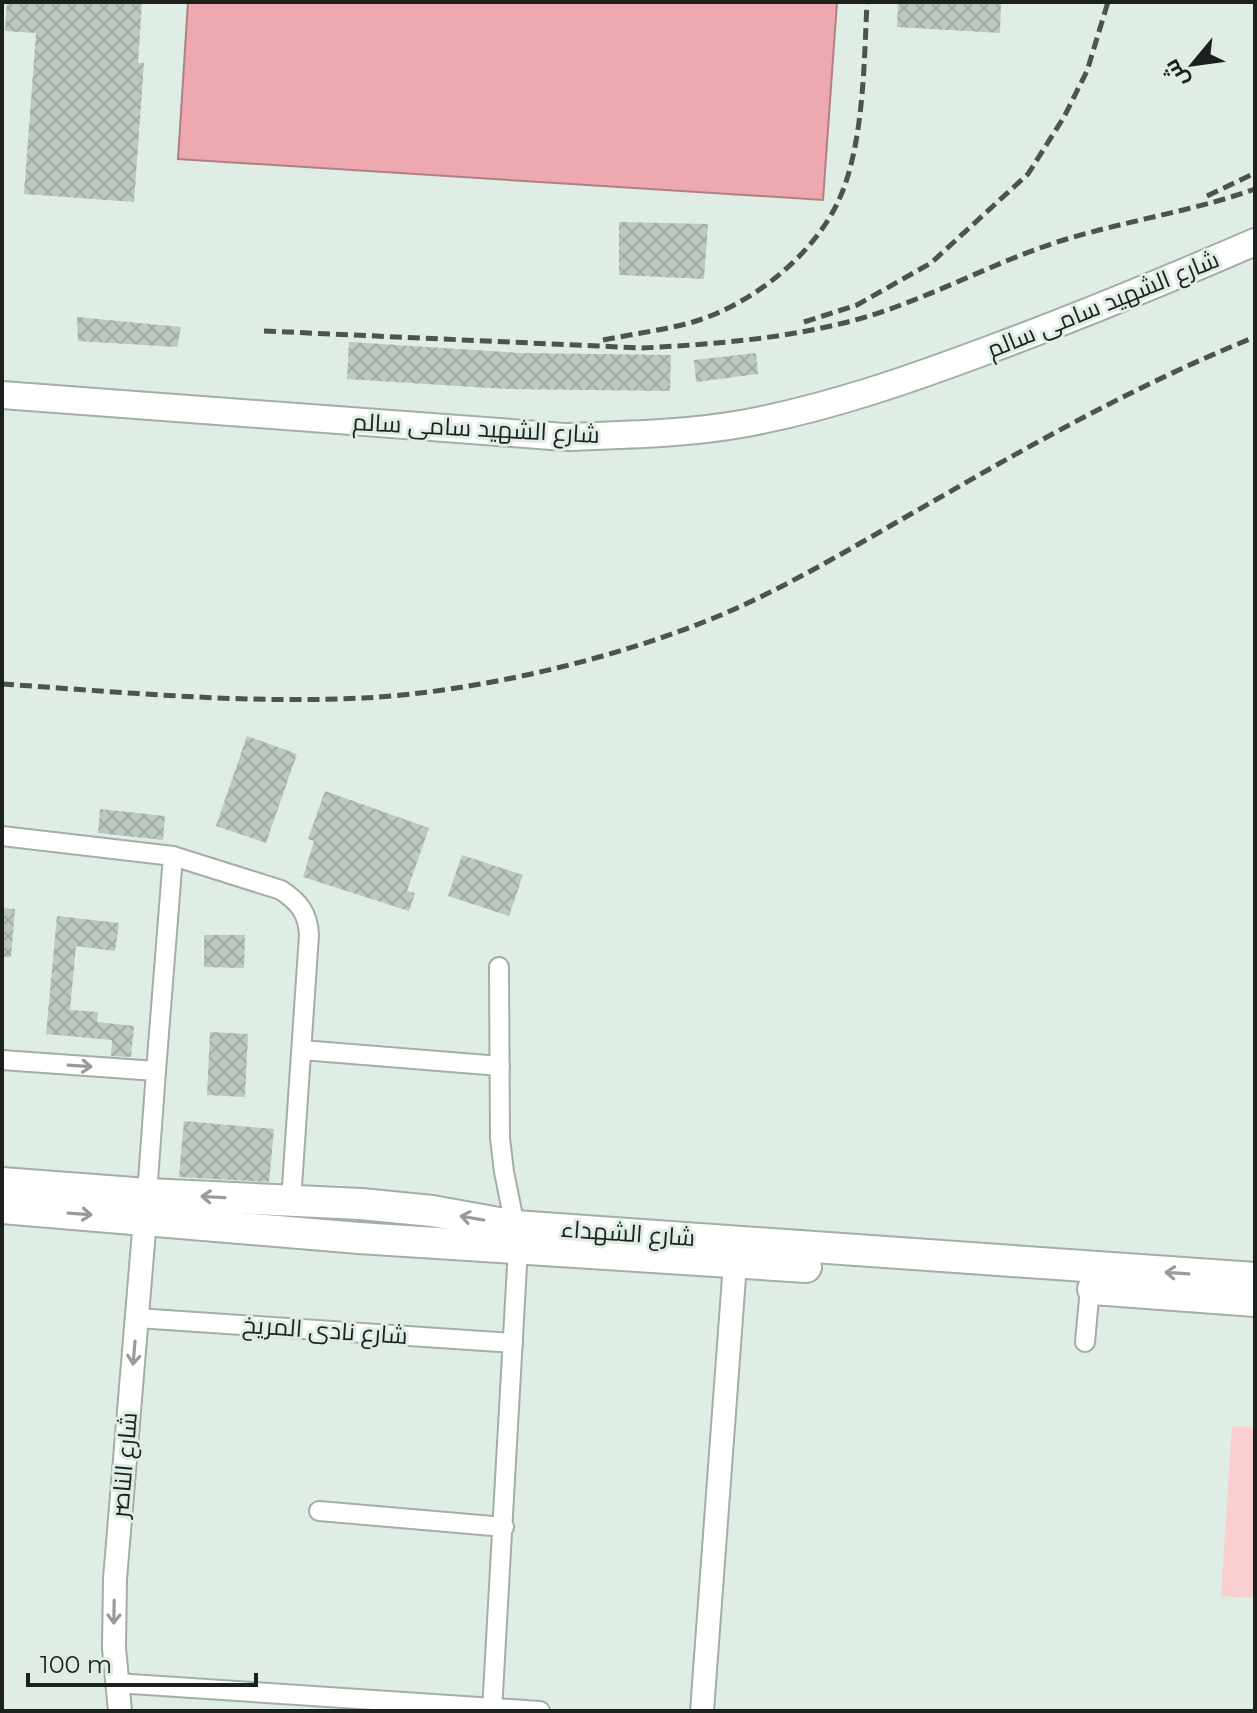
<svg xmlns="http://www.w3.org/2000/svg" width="1257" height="1713" viewBox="0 0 1257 1713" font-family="Montserrat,Cairo,sans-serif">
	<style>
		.garden { fill: #facfd2 }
		.water { fill: #eda9af; stroke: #ae8084; stroke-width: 2 }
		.building { fill: url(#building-cross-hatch) }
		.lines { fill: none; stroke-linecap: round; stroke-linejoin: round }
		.minor-casing { stroke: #a1afa6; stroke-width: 22 }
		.tertiary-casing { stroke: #a1afa6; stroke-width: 26 }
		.secondary-casing { stroke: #a1afa6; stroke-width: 30 }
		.trunk-casing { stroke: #a1afa6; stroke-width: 34 }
		.minor { stroke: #fff; stroke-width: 18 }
		.tertiary { stroke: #fff; stroke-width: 22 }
		.secondary { stroke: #fff; stroke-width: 26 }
		.trunk { stroke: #fff; stroke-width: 30 }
		.rail { stroke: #4d5450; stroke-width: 5; stroke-dasharray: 12 6; stroke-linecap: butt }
		.oneway { stroke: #999b9a }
		.labels { text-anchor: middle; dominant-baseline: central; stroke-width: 6; stroke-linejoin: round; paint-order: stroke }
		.street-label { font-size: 24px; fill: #1c211e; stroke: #dfede5 }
	</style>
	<defs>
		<pattern id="building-cross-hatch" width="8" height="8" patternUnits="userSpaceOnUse" patternTransform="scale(2)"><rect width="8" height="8" fill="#bbc9c1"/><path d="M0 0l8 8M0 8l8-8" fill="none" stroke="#a0aca5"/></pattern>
	</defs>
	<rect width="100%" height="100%" fill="#dfede5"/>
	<polygon class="garden" points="1232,1426 1255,1428 1255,1598 1221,1596"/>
	<polygon class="water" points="188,2 837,2 823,200 178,159"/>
	<g class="building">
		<polygon points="7,2 142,2 138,63 144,63 134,202 24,194 36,33 5,31"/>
		<polygon points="898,2 1001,2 1000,33 897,27"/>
		<polygon points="619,222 708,224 704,279 619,275"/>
		<polygon points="77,317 181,327 177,347 78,341"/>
		<polygon points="349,342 520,353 671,355 670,391 506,389 347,379"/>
		<polygon points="756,353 758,374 696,382 694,360"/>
		<polygon points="247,736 297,754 266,843 216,826"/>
		<polygon points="325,791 429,828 407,891 415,893 409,911 303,877 314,841 308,839"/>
		<polygon points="100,809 165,816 163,840 98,833"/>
		<polygon points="462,855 523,875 509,916 448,896"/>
		<polygon points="2,908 15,909 11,957 2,957"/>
		<polygon points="57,916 119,923 115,951 76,946 70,1010 98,1012 97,1022 134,1026 131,1057 111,1056 112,1040 46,1034"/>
		<polygon points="204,935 245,935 244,968 204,967"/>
		<polygon points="210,1032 248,1034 245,1097 207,1095"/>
		<polygon points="184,1121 274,1129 269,1182 179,1177"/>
	</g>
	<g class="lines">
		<defs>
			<g id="minor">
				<path d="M2,836l171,20 108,34c18,12 27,23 28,45l-18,266"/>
				<polyline points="499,967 500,1138 504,1172 515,1226"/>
				<polyline points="302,1050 500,1066"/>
				<polyline points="2,1060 156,1071 147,1194"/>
				<polyline points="156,1071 173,856"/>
				<polyline points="137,1318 513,1343"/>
				<polyline points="1085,1342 1090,1288"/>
				<polyline points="319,1511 504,1527"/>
				<polyline points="116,1683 540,1711"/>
				<polyline points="492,1711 518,1248"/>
			</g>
			<g id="tertiary">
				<polyline points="120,1711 114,1648 115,1579 145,1219"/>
				<polyline points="702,1711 736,1250"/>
			</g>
			<path id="secondary" d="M2,395l563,42c61,-2 122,-3 182,-14 84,-16 164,-44 244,-74 89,-33 176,-69 264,-107"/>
			<g id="trunk">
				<polyline points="2,1183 147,1194 361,1204 432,1211 515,1226 1255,1278"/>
				<polyline points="2,1208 359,1238 806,1267"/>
				<polyline points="1093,1289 1255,1301"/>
			</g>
		</defs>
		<use href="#minor" class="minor-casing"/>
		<use href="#tertiary" class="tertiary-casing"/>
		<use href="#secondary" class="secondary-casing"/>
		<use href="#trunk" class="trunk-casing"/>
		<use href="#minor" class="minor"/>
		<use href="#tertiary" class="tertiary"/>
		<use href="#secondary" class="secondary"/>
		<use href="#trunk" class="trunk"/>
		<g class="rail">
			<polyline points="1207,196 1255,173"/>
			<polyline points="804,322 857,305 931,263 1028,174 1064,117 1087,71 1108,2"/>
			<path d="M264,331l378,17c76,-4 154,-10 227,-32 68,-21 131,-57 198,-77 62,-19 127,-28 188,-50"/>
			<path d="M603,340c30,-6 61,-10 90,-18 57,-17 116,-63 143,-116 28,-55 28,-143 31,-204"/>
			<path d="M2,684c120,8 241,20 361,14 113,-6 254,-39 358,-83 75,-32 147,-77 218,-117 102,-59 206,-117 316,-161"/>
		</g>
	</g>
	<defs><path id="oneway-shaft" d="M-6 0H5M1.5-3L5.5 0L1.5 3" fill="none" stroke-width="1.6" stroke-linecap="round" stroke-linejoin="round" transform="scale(2)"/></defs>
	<g class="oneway">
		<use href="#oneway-shaft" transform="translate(80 1066) rotate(4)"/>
		<use href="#oneway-shaft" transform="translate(213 1197) rotate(-177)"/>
		<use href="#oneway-shaft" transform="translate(80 1214) rotate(4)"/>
		<use href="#oneway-shaft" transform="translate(472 1218) rotate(-170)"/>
		<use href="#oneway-shaft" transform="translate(1177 1273) rotate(-176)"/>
		<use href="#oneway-shaft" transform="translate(134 1353) rotate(95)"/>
		<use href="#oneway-shaft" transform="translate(114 1612) rotate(91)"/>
	</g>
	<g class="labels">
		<g class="street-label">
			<text transform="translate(1103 304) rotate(-22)">شارع الشهيد سامى سالم</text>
			<text transform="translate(476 428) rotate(3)">شارع الشهيد سامى سالم</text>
			<text transform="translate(628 1233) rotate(4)">شارع الشهداء</text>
			<text transform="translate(325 1330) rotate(4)">شارع نادى المريخ</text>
			<text transform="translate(124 1465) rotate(-85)">شارع الناصر</text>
		</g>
	</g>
	<rect width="1257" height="1713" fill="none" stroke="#1c211e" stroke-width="8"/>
	<g transform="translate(1193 64) rotate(241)" stroke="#dfede5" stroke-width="6" paint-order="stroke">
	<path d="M0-6L14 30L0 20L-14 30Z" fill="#1c211e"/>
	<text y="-12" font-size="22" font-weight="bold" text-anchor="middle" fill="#1c211e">ش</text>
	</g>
	<path d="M28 1673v12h228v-12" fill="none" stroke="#1c211e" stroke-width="4"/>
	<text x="40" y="1673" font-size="24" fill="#1c211e" stroke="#dfede5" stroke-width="6" paint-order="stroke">100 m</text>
</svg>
